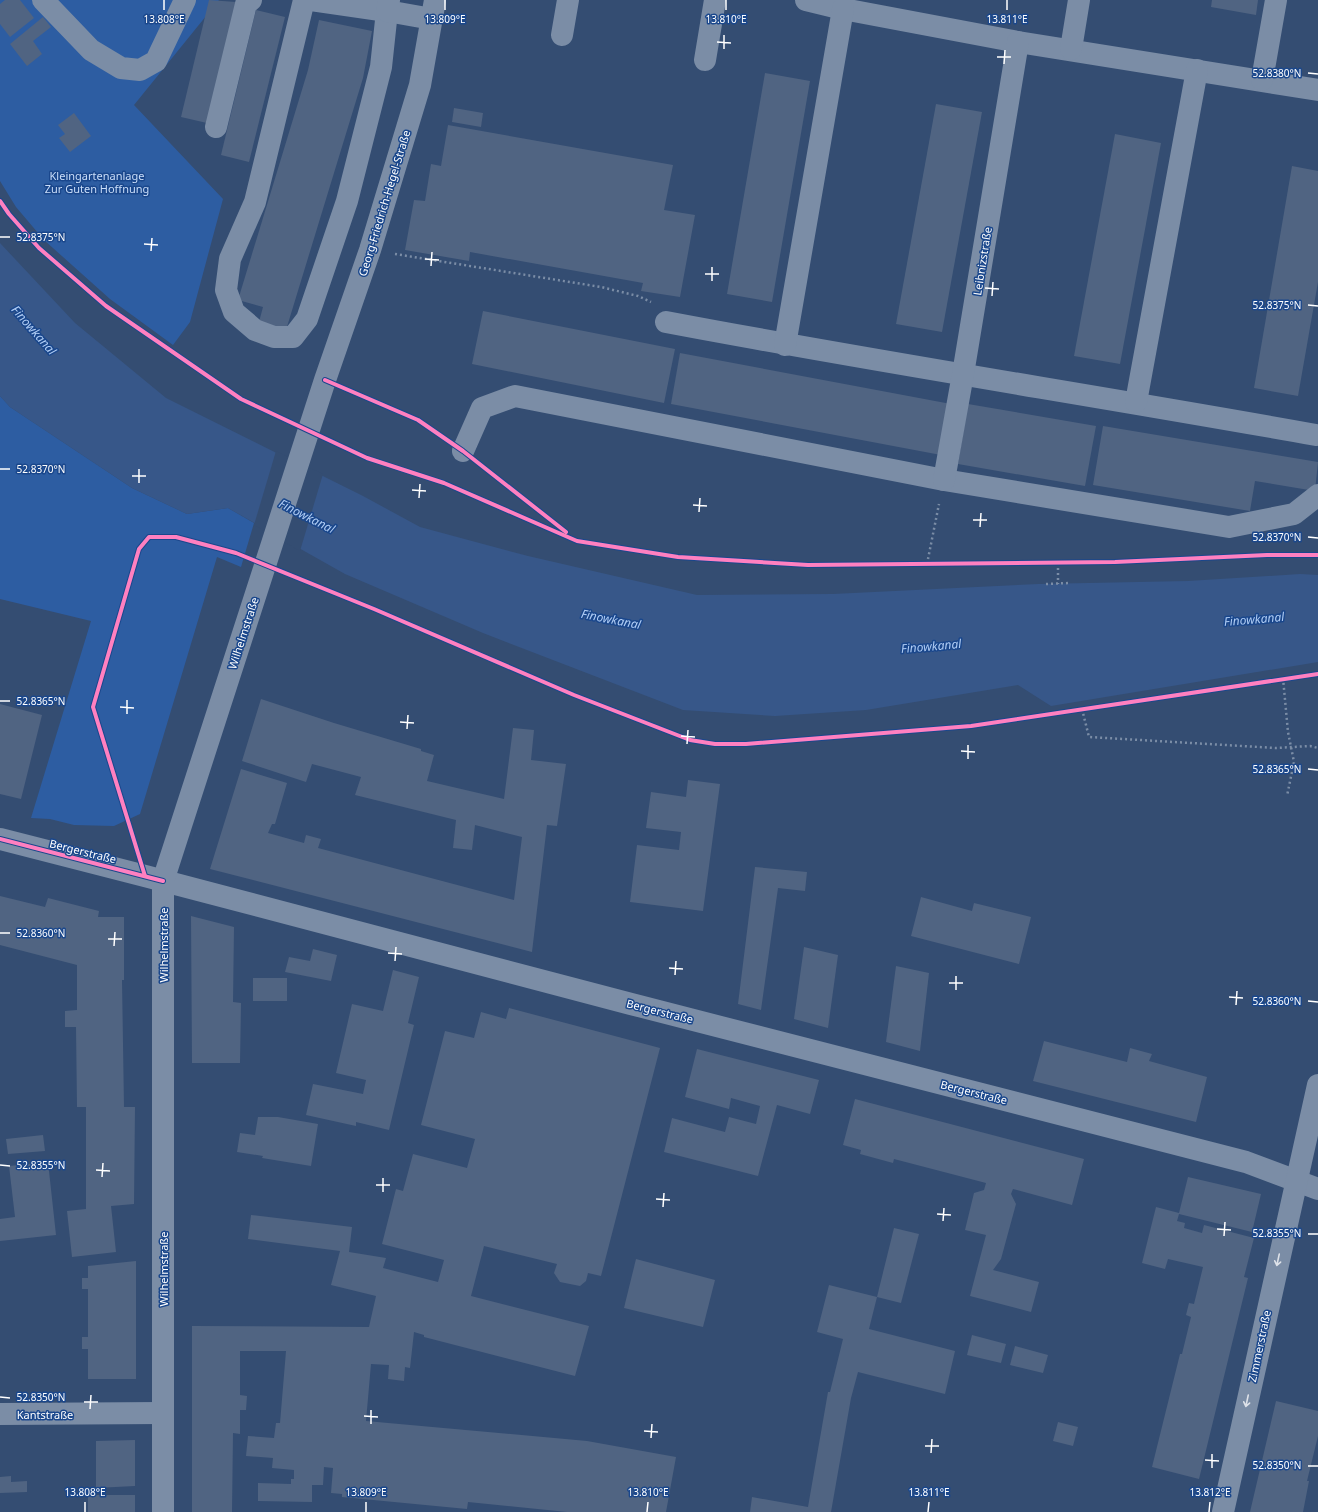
<svg xmlns="http://www.w3.org/2000/svg" width="1318" height="1512" viewBox="0 0 1318 1512" font-family="'Noto Sans',sans-serif">
	<style>
		.green { fill: #2d5da2 }
		.water { fill: #375789 }
		.pier { fill: #344d72 }
		.building { fill: #506482 }
		.lines { fill: none; stroke-linecap: round; stroke-linejoin: round }
		.path { stroke: #7b8da6; stroke-width: 2.5; stroke-dasharray: 2 3; stroke-linecap: butt }
		.minor { stroke: #7b8da6; stroke-width: 22 }
		.cycleway-casing { stroke: #1a478c; stroke-width: 6 }
		.cycleway { stroke: #ff80c0; stroke-width: 4 }
		.oneway { stroke: #dee2e9 }
		.ticks { fill: none; stroke: #fff; stroke-width: 1.5 }
		.labels { text-anchor: middle; dominant-baseline: central; stroke-width: 3; stroke-linejoin: round; paint-order: stroke }
		.park-label { font-size: 11px; fill: #cadefa; stroke: #1a478c }
		.street-label { font-size: 11px; fill: #fff; stroke: #1a478c }
		.water-label { font-size: 12px; font-style: italic; fill: #b0cdf5; stroke: #1a478c }
		.ticks-label { font-size: 10px; text-anchor: middle; fill: #fff; stroke: #1a478c; stroke-width: 3; stroke-linejoin: round; paint-order: stroke }
	</style>
	<rect width="100%" height="100%" fill="#344d72"/>
	<g class="green">
		<polygon points="0,0 219,0 134,105 223,199 190,322 173,345 110,299 44,240 16,207 0,181"/>
		<polygon points="0,396 10,407 132,488 187,514 228,508 254,523 241,567 217,557 140,814 114,826 74,825 50,819 31,818 91,621 0,599"/>
	</g>
	<polygon class="water" points="0,243 75,323 166,398 363,496 420,527 528,556 697,595 833,594 1039,584 1188,581 1300,574 1318,575 1318,662 1051,706 1018,685 866,710 775,716 683,710 483,633 345,574 228,508 187,514 132,488 10,407 0,396"/>
	<polygon class="pier" points="276,451 323,474 300,551 254,525"/>
	<g class="building">
		<polygon points="5,0 20,0 34,18 10,37 0,24 0,4"/>
		<polygon points="209,0 236,2 207,123 181,117"/>
		<polygon points="1212,0 1258,0 1256,15 1211,7"/>
		<polygon points="256,10 285,17 249,162 221,155"/>
		<polygon points="43,17 51,27 33,41 42,54 27,66 10,44"/>
		<polygon points="319,20 372,31 363,78 286,330 259,322 263,307 238,300 308,70"/>
		<polygon points="765,73 810,81 772,302 727,294"/>
		<polygon points="936,104 982,112 942,332 896,324"/>
		<polygon points="454,108 483,113 481,127 452,122"/>
		<polygon points="74,113 91,136 70,152 59,138 65,134 58,125"/>
		<polygon points="448,125 673,165 664,210 695,215 680,297 641,291 643,283 470,252 469,261 405,250 414,200 425,201 431,164 441,166"/>
		<polygon points="1115,134 1161,143 1120,364 1074,356"/>
		<polygon points="1292,166 1318,171 1318,282 1298,396 1254,388"/>
		<polygon points="483,311 675,349 664,403 472,364"/>
		<polygon points="680,353 951,404 941,455 671,404"/>
		<polygon points="968,404 1096,426 1085,486 958,464"/>
		<polygon points="1103,426 1318,462 1315,491 1255,481 1250,511 1093,485"/>
		<polygon points="261,699 334,723 421,749 421,751 434,755 427,781 504,799 513,728 534,730 531,760 566,764 557,826 547,825 532,952 210,869 241,769 287,783 275,824 272,824 268,833 304,843 306,835 321,839 318,848 514,900 522,837 475,825 472,850 453,848 456,820 355,795 361,777 312,764 306,782 242,761"/>
		<polygon points="0,704 42,715 21,799 0,794"/>
		<polygon points="688,780 720,784 703,911 630,902 637,845 679,850 681,832 646,828 651,792 686,797"/>
		<polygon points="755,867 807,872 805,891 778,888 761,1010 738,1004"/>
		<polygon points="0,896 45,907 48,898 99,911 98,917 124,917 124,980 122,980 124,1107 135,1107 134,1204 111,1206 116,1252 72,1257 67,1211 86,1209 86,1107 77,1107 76,1027 65,1027 65,1011 77,1010 77,965 0,945"/>
		<polygon points="921,897 972,911 974,903 1031,917 1019,964 911,936"/>
		<polygon points="191,916 234,927 233,1002 241,1003 240,1063 192,1063"/>
		<polygon points="804,947 838,955 828,1028 794,1019"/>
		<polygon points="313,949 337,955 331,981 285,972 289,957 310,961"/>
		<polygon points="896,966 929,973 920,1051 886,1042"/>
		<polygon points="393,970 419,977 408,1023 414,1025 389,1130 356,1122 356,1126 306,1115 313,1084 363,1094 366,1080 336,1073 352,1004 383,1011"/>
		<rect x="253" y="978" width="34" height="23"/>
		<polygon points="509,1008 660,1048 601,1276 588,1273 586,1281 580,1286 560,1282 554,1273 557,1264 484,1246 471,1296 589,1326 575,1376 424,1337 424,1335 414,1332 410,1368 405,1367 404,1381 388,1379 389,1365 371,1364 366,1421 587,1441 676,1457 666,1512 567,1512 468,1502 467,1509 342,1497 342,1494 331,1493 333,1468 324,1467 323,1485 312,1485 312,1502 258,1501 258,1483 291,1484 291,1479 294,1479 294,1470 272,1468 273,1458 246,1456 248,1436 274,1438 276,1423 280,1423 286,1351 240,1351 240,1395 247,1396 246,1410 240,1410 240,1434 233,1433 232,1512 192,1512 192,1326 369,1327 376,1296 331,1285 340,1251 248,1239 251,1215 352,1227 349,1252 386,1258 383,1268 438,1282 444,1260 382,1244 396,1189 403,1191 413,1154 467,1168 475,1139 421,1125 445,1031 474,1038 481,1012 506,1019"/>
		<polygon points="1044,1041 1127,1062 1130,1048 1152,1054 1149,1061 1207,1077 1196,1122 1033,1081"/>
		<polygon points="697,1049 819,1080 810,1114 777,1105 758,1176 664,1152 672,1118 725,1132 729,1117 756,1124 760,1106 731,1098 729,1109 685,1097"/>
		<polygon points="855,1099 1084,1159 1072,1205 1013,1189 1011,1194 1016,1204 1001,1259 993,1270 1039,1282 1031,1312 970,1296 986,1235 965,1230 974,1193 984,1190 986,1183 894,1159 893,1163 860,1154 861,1150 843,1145"/>
		<polygon points="258,1117 278,1117 318,1124 311,1166 262,1158 263,1156 237,1152 240,1133 255,1135"/>
		<polygon points="43,1135 45,1151 8,1154 6,1139"/>
		<polygon points="48,1162 56,1235 0,1241 0,1219 15,1217 9,1166"/>
		<polygon points="1188,1177 1261,1194 1252,1232 1179,1214 1177,1221 1185,1223 1184,1228 1202,1233 1204,1225 1254,1238 1244,1277 1248,1278 1199,1479 1152,1467 1180,1354 1182,1354 1191,1317 1186,1315 1189,1303 1194,1304 1203,1267 1168,1259 1165,1269 1142,1263 1156,1207 1179,1213"/>
		<polygon points="894,1228 919,1234 901,1303 877,1297"/>
		<polygon points="636,1259 715,1280 703,1327 624,1308"/>
		<polygon points="136,1261 136,1379 88,1379 88,1349 82,1349 82,1337 88,1337 88,1289 82,1289 82,1278 88,1278 88,1266"/>
		<polygon points="829,1285 877,1297 869,1329 955,1351 945,1394 858,1372 851,1398 831,1512 750,1512 752,1497 808,1507 828,1392 830,1392 843,1339 817,1332"/>
		<polygon points="972,1335 1006,1344 1001,1363 967,1355"/>
		<polygon points="1015,1346 1048,1355 1043,1373 1010,1365"/>
		<polygon points="1276,1401 1318,1411 1318,1436 1307,1481 1309,1481 1303,1512 1250,1512"/>
		<polygon points="1058,1422 1078,1427 1073,1446 1053,1441"/>
		<polygon points="135,1440 135,1486 96,1488 96,1441"/>
		<polygon points="11,1476 11,1482 27,1481 27,1492 0,1493 0,1477"/>
		<rect x="88" y="1495" width="47" height="17"/>
	</g>
	<g class="lines">
		<g class="path">
			<polyline points="395,254 601,287 638,296 651,302"/>
			<polyline points="1058,563 1058,584"/>
			<polyline points="927,564 939,504"/>
			<polyline points="1046,584 1069,583"/>
			<polyline points="1283,678 1288,732 1294,762 1287,796"/>
			<polyline points="1082,709 1089,737 1276,748 1310,746 1318,748"/>
		</g>
		<g class="minor">
			<polyline points="43,0 91,50 121,68 140,70 156,61 185,0"/>
			<polyline points="304,0 255,202 230,259 226,290 234,312 255,330 274,337 293,337 307,319 347,201 381,67 387,11 311,0"/>
			<polyline points="389,0 387,11 432,19"/>
			<polyline points="806,0 843,9 1018,42 1318,90"/>
			<polyline points="562,35 568,0"/>
			<polyline points="1071,49 1079,0"/>
			<polyline points="705,60 715,0"/>
			<polyline points="1262,80 1276,0"/>
			<polyline points="216,127 246,4 251,0"/>
			<path d="M666,322c216,41 433,74 650,113"/>
			<polyline points="785,345 843,9"/>
			<polyline points="1136,402 1197,70"/>
			<polyline points="463,451 482,408 515,396 944,480 1229,527 1294,514 1318,495"/>
			<polyline points="944,480 963,374 1018,42"/>
			<polyline points="0,839 145,876 631,1004 1246,1162 1318,1189"/>
			<polyline points="0,1414 163,1413"/>
			<polyline points="163,1512 163,881 325,380 370,250 420,85 435,0"/>
			<polyline points="1223,1512 1318,1085"/>
		</g>
		<defs>
			<g id="cycleway">
				<polyline points="0,201 9,214 39,248 106,306 241,399 367,458 444,483 577,541 678,557 808,565 1115,562 1267,555 1318,555"/>
				<polyline points="325,380 418,420 463,451 566,532"/>
				<polyline points="0,839 163,881"/>
				<polyline points="145,876 93,707 139,549 149,537 176,537 236,553 374,609 574,695 690,740 715,744 746,744 971,726 1318,674"/>
			</g>
		</defs>
		<use href="#cycleway" class="cycleway-casing"/>
		<use href="#cycleway" class="cycleway"/>
	</g>
	<defs><path id="oneway-shaft" d="M-6 0H5M1.5-3L5.5 0L1.5 3" fill="none" stroke-width="1.6" stroke-linecap="round" stroke-linejoin="round"/></defs>
	<g class="oneway">
		<use href="#oneway-shaft" transform="translate(1278 1260) rotate(102)"/>
		<use href="#oneway-shaft" transform="translate(1247 1401) rotate(102)"/>
	</g>
	<path class="ticks" d="M164,10v-10M445,10v-10M726,10v-10M1007,10v-10M717,42l14,1M724,49v-14M997,57h14M1004,64l1,-14M1308,73l10,1M0,237h10M144,244l14,1M151,251l1,-13M425,259l14,1M431,266l1,-14M705,274h14M712,281v-14M985,288l14,1M992,296l1,-14M1308,305l10,1M0,469h10M132,476h14M139,483v-14M412,490l14,1M419,498l1,-14M693,505l14,1M699,512l1,-14M973,520h14M980,527l1,-14M1308,537l10,1M0,701h10M120,707l14,1M127,714v-14M400,722l14,1M407,729l1,-14M681,736l14,1M687,744l1,-14M961,751l14,1M968,759v-14M1308,769l10,1M0,933h10M108,939h14M114,946l1,-14M388,953l14,1M395,961l1,-14M669,968l14,1M675,975l1,-14M949,983h14M956,990v-14M1229,997l14,1M1308,1001l10,1M1236,1005l1,-14M0,1165l10,1M96,1170l14,1M102,1177l1,-14M376,1185h14M383,1192v-14M656,1199l14,1M663,1207l1,-14M937,1214l14,1M943,1221l1,-13M1217,1229l14,1M1308,1234h10M1224,1236l1,-14M0,1397l10,1M84,1402h14M90,1409l1,-14M364,1416l14,1M371,1424v-14M644,1431l14,1M651,1438l1,-14M925,1446h14M931,1453l1,-14M1205,1460l14,1M1308,1466h10M1212,1468v-14M85,1512v-10M366,1512v-10M647,1512l1,-10M928,1512l1,-10M1209,1512l1,-10"/>
	<g class="labels">
		<g class="park-label">
			<text x="97" y="175">Kleingartenanlage<tspan x="97" dy="13">Zur Guten Hoffnung</tspan></text>
		</g>
		<g class="street-label">
			<text transform="translate(384 203) rotate(-73)">Georg-Friedrich-Hegel-Straße</text>
			<text transform="translate(982 261) rotate(-81)">Leibnizstraße</text>
			<text transform="translate(243 633) rotate(-72)">Wilhelmstraße</text>
			<text transform="translate(83 851) rotate(14)">Bergerstraße</text>
			<text transform="translate(163 945) rotate(-90)">Wilhelmstraße</text>
			<text transform="translate(660 1011) rotate(14)">Bergerstraße</text>
			<text transform="translate(974 1092) rotate(14)">Bergerstraße</text>
			<text transform="translate(163 1269) rotate(-90)">Wilhelmstraße</text>
			<text transform="translate(1259 1346) rotate(-78)">Zimmerstraße</text>
			<text x="45" y="1414">Kantstraße</text>
		</g>
		<g class="water-label">
			<text transform="translate(34 330) rotate(49)">Finowkanal</text>
			<text transform="translate(307 516) rotate(27)">Finowkanal</text>
			<text transform="translate(611 619) rotate(11)">Finowkanal</text>
			<text transform="translate(1254 619) rotate(-5)">Finowkanal</text>
			<text transform="translate(931 646) rotate(-5)">Finowkanal</text>
		</g>
	</g>
	<g class="ticks-label">
		<text x="164" y="23">13.808°E</text>
		<text x="445" y="23">13.809°E</text>
		<text x="726" y="23">13.810°E</text>
		<text x="1007" y="23">13.811°E</text>
		<text x="1277" y="77">52.8380°N</text>
		<text x="41" y="241">52.8375°N</text>
		<text x="1277" y="309">52.8375°N</text>
		<text x="41" y="473">52.8370°N</text>
		<text x="1277" y="541">52.8370°N</text>
		<text x="41" y="705">52.8365°N</text>
		<text x="1277" y="773">52.8365°N</text>
		<text x="41" y="937">52.8360°N</text>
		<text x="1277" y="1005">52.8360°N</text>
		<text x="41" y="1169">52.8355°N</text>
		<text x="1277" y="1237">52.8355°N</text>
		<text x="41" y="1401">52.8350°N</text>
		<text x="1277" y="1469">52.8350°N</text>
		<text x="85" y="1496">13.808°E</text>
		<text x="366" y="1496">13.809°E</text>
		<text x="648" y="1496">13.810°E</text>
		<text x="929" y="1496">13.811°E</text>
		<text x="1210" y="1496">13.812°E</text>
	</g>
</svg>
